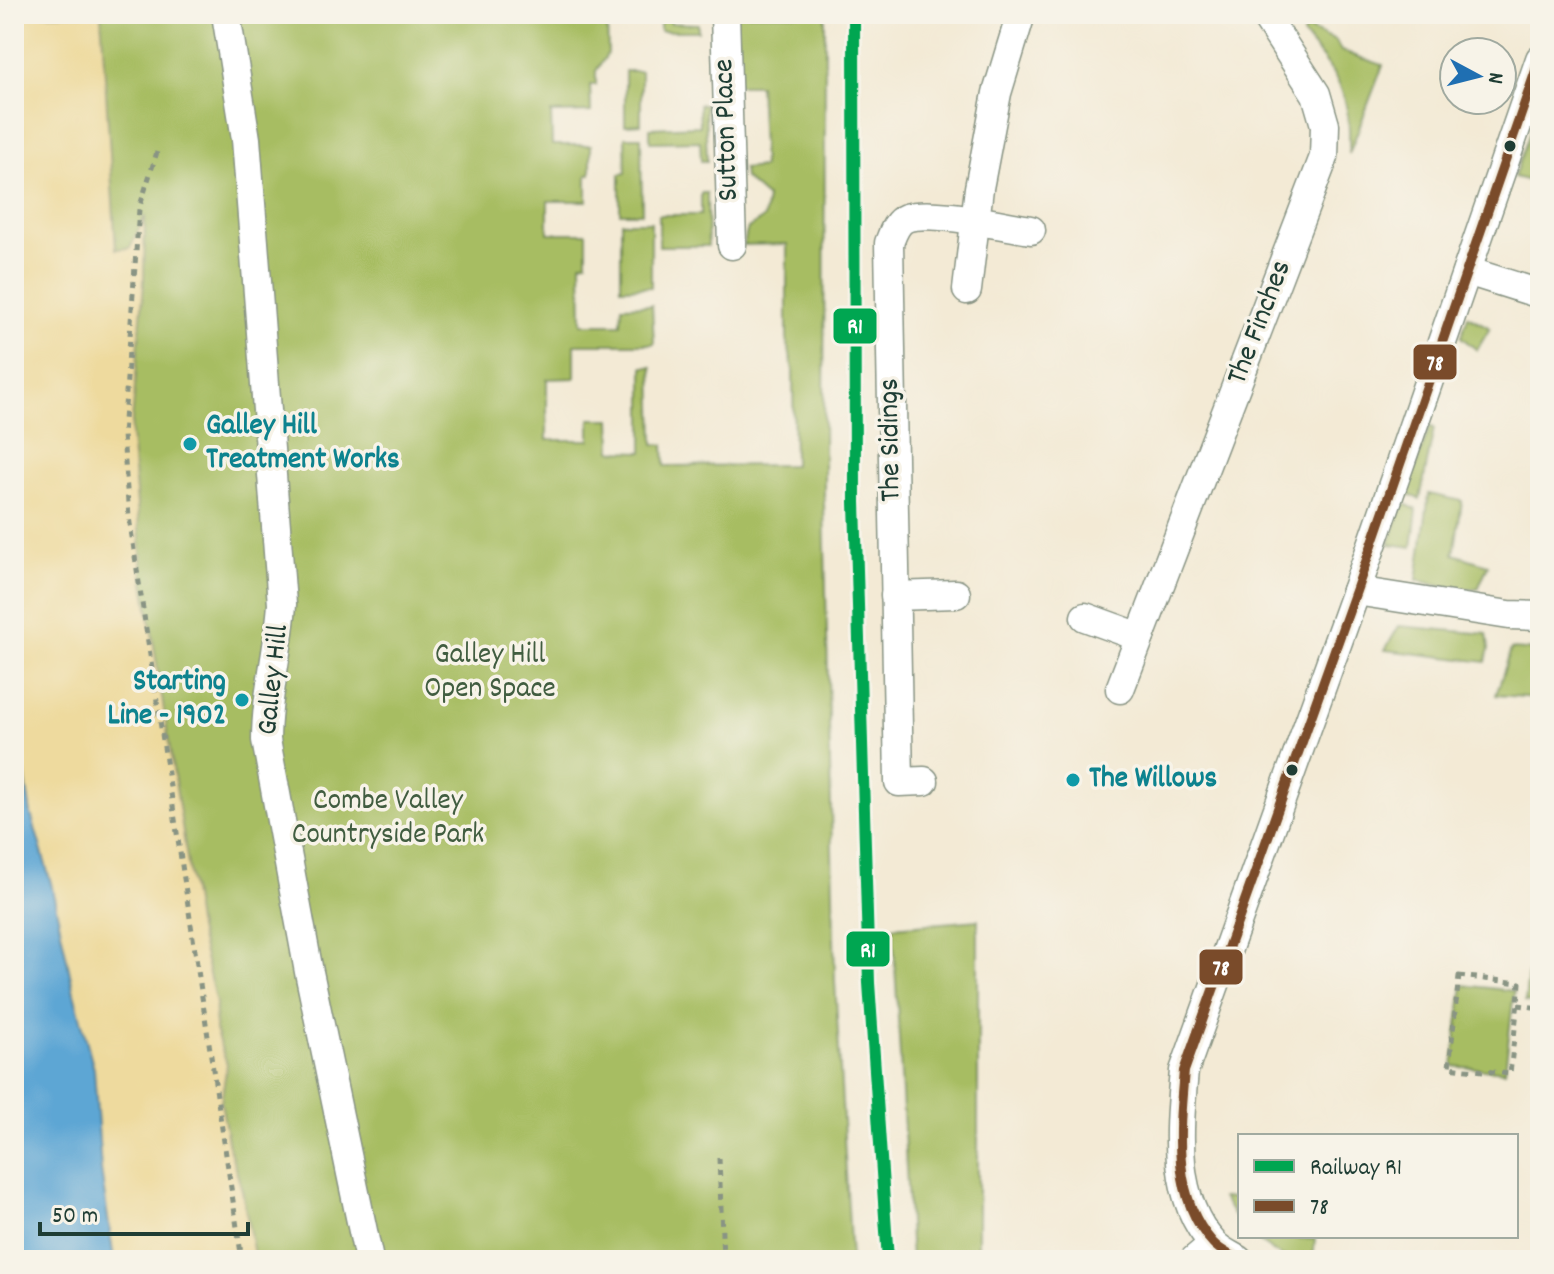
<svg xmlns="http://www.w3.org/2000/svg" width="1554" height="1274" viewBox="0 0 1554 1274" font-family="Dekko,sans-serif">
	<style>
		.green { fill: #a7bd62; stroke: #637d4b; stroke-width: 2 }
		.sand { fill: #eeda9e; stroke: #868c69; stroke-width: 2 }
		.water { fill: #5da6d4; stroke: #3e7284; stroke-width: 2 }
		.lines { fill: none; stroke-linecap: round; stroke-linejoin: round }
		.minor-casing { stroke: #899484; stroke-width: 31 }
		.path { stroke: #899484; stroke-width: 5; stroke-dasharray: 6 6; stroke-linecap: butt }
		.minor { stroke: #fff; stroke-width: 28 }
		.bus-1-casing { stroke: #f7f3e8; stroke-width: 16 }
		.bus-1 { stroke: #7a4b2a; stroke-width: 10 }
		.rail-1-casing { stroke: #f7f3e8; stroke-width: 18 }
		.rail-1 { stroke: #00a651; stroke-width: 12 }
		.bus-dot { fill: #1f3d34; stroke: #f7f3e8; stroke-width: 3 }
		.culture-dot { fill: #0f9aa8; stroke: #f7f3e8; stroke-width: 3 }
		.labels { text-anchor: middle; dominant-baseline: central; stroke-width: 7; stroke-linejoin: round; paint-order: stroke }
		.street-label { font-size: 30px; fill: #1f3d34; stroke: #f7f3e8 }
		.culture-label { font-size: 30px; font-weight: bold; fill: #0d838f; stroke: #f7f3e8; text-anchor: start }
		.park-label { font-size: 30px; fill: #415d40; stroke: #f7f3e8 }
		.line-badge { stroke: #f7f3e8; stroke-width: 3 }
		.badge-label { font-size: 22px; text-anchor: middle; font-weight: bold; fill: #fff }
	</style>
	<rect width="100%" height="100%" fill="#f7f3e8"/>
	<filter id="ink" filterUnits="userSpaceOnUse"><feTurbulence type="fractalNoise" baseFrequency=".0125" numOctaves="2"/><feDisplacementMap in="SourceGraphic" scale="16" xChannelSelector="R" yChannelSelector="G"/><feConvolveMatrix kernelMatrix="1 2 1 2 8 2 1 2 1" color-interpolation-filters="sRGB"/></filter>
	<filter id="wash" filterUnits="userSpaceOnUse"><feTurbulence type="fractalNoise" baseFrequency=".006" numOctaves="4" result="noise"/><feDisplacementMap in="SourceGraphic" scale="32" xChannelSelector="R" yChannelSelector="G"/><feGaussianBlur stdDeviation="1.8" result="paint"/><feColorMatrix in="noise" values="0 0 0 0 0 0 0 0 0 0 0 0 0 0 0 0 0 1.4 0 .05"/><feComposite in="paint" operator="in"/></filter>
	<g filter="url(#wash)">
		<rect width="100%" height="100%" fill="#f3ead5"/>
		<g class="green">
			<polygon points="14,14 564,14 564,20 607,19 608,53 596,71 596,85 590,85 591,112 551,113 552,145 591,145 591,174 587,175 587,201 548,201 548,233 587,233 587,262 581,263 582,324 621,324 622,306 652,305 654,344 575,344 575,378 547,379 547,440 590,440 590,419 611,419 612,451 643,452 643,367 652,367 654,444 664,445 665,466 794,465 793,370 787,339 787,244 743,245 748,228 764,218 767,198 744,178 743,169 763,167 759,85 738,85 734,14 825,14 824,503 835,981 851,1260 14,1260"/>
			<polygon points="660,14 670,14 671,23 698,24 698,31 660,31"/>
			<path d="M1306,28l30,13 5,10 42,14 -34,89c2,-59 -8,-75 -46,-119z"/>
			<polygon points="625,71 641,71 641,124 625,125"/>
			<polygon points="1540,103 1540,118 1530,181 1514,177"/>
			<polygon points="699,104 705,104 707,161 701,161 700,141 650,142 650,128 700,126"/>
			<polygon points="625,137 641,137 642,213 620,213 620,174 626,173"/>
			<polygon points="701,193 707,193 708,246 659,246 659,215 701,215"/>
			<polygon points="621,222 651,222 651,287 621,288"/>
			<polygon points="1468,316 1490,328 1477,350 1461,337"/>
			<polygon points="1430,426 1434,428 1420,499 1406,494"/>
			<polygon points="1429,494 1462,501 1454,554 1488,565 1478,589 1452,589 1417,580"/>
			<polygon points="1403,503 1417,510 1412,547 1389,544"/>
			<polygon points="1399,626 1487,634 1489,648 1486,662 1385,650"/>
			<polygon points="1511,649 1540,651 1540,698 1496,695"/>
			<polygon points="978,920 978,1260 911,1260 893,927"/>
			<polygon points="1528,973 1540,975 1540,1004 1525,1002"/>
			<polygon points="1463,985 1514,991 1505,1071 1453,1066"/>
			<polygon points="1222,1198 1240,1198 1240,1225"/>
			<polygon points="1251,1236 1315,1239 1313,1260 1282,1257"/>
		</g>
		<polygon class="sand" points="14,14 101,14 116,249 130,248 145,216 144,283 131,434 143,575 198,929 216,1003 215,1030 227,1064 221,1102 229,1147 242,1190 255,1260 14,1260"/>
		<polygon class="water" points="14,705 31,814 51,883 74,993 94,1069 101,1170 114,1260 14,1260"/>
	</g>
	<g filter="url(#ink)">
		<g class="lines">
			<defs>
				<g id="minor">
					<path d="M226,14l20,125 36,465c-3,46 -16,90 -16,136l43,232 60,288"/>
					<polyline points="725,14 732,245"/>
					<polyline points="1467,271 1540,294"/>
					<polyline points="967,290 979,188 997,93 1021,14"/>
					<polyline points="1356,591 1509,615 1540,616"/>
					<polyline points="895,596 956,594"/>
					<polyline points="1085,617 1140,637"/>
					<polyline points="1120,689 1324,157 1325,125 1316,94 1264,14"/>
					<path d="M924,781l-25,1 -10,-539c4,-10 7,-21 17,-25 25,-9 97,8 125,12"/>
					<polyline points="1194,1260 1213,1244"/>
					<path d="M1238,1260c-8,-5 -19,-10 -25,-17 -42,-46 -34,-115 -29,-172l172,-480 184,-532"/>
				</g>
			</defs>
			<use href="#minor" class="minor-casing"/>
			<g class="path">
				<polyline points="157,152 139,209 123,435 129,517 242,1260"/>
				<polygon points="1459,976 1520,983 1510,1074 1449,1067"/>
				<polyline points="1518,1005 1540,1008"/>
				<polyline points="719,1158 723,1260"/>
			</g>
			<use href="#minor" class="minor"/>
			<defs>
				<path id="bus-1" d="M1238,1260c-8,-5 -19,-10 -25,-17 -42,-46 -34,-115 -29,-172l172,-480 184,-532"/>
			</defs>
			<use href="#bus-1" class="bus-1-casing"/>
			<use href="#bus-1" class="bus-1"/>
			<defs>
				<polyline id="rail-1" points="854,14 855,502 869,983 888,1260"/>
			</defs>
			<use href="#rail-1" class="rail-1-casing"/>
			<use href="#rail-1" class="rail-1"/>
		</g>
	</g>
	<g class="bus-dot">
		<circle cx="1510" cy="146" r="7"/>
		<circle cx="1292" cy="770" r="7"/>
	</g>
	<g class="culture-dot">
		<circle cx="190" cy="444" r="8"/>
		<circle cx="242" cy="700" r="8"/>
		<circle cx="1073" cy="780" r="8"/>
	</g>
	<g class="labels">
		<g class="street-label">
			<text transform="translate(728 130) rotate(-92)">Sutton Place</text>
			<text transform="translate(1261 323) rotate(-69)">The Finches</text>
			<text transform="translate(892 440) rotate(-91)">The Sidings</text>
			<text transform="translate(275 680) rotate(-84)">Galley Hill</text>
		</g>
		<g class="culture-label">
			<text x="206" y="427">Galley Hill<tspan x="206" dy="34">Treatment Works</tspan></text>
			<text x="226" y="683" text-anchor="end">Starting<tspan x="226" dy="34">Line - 1902</tspan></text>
			<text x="1089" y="780">The Willows</text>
		</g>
		<g class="park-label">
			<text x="490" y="656">Galley Hill<tspan x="490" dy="34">Open Space</tspan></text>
			<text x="388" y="802">Combe Valley<tspan x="388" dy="34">Countryside Park</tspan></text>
		</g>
	</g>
	<g class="line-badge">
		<rect x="832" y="307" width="46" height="38" rx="8" fill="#00a651"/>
		<rect x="1412" y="343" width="46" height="38" rx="8" fill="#7a4b2a"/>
		<rect x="845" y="930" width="46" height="38" rx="8" fill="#00a651"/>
		<rect x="1198" y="948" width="46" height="38" rx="8" fill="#7a4b2a"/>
	</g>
	<g class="badge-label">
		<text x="855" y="333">R1</text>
		<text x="1435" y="370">78</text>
		<text x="868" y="957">R1</text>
		<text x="1221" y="975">78</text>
	</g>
	<rect width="1554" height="1274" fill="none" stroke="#f7f3e8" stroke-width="48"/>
	<rect x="1238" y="1134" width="280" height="104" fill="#f7f3e8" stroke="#a1aaa0" stroke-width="2"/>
	<rect x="1254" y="1160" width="40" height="12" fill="#00a651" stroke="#a1aaa0" stroke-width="2"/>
	<text x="1310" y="1174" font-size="24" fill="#1f3d34">Railway R1</text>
	<rect x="1254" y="1200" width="40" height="12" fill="#7a4b2a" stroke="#a1aaa0" stroke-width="2"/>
	<text x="1310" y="1214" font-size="24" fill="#1f3d34">78</text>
	<g transform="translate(1478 76) rotate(97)"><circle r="38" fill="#f7f3e8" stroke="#a1aaa0" stroke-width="2"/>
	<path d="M0-6L14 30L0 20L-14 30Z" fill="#1f6fb2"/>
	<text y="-12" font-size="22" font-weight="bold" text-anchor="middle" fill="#1f3d34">N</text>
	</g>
	<path d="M40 1222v12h208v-12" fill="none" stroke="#1f3d34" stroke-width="4"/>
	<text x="52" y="1222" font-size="24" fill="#1f3d34" stroke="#f7f3e8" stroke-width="6" paint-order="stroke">50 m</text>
</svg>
